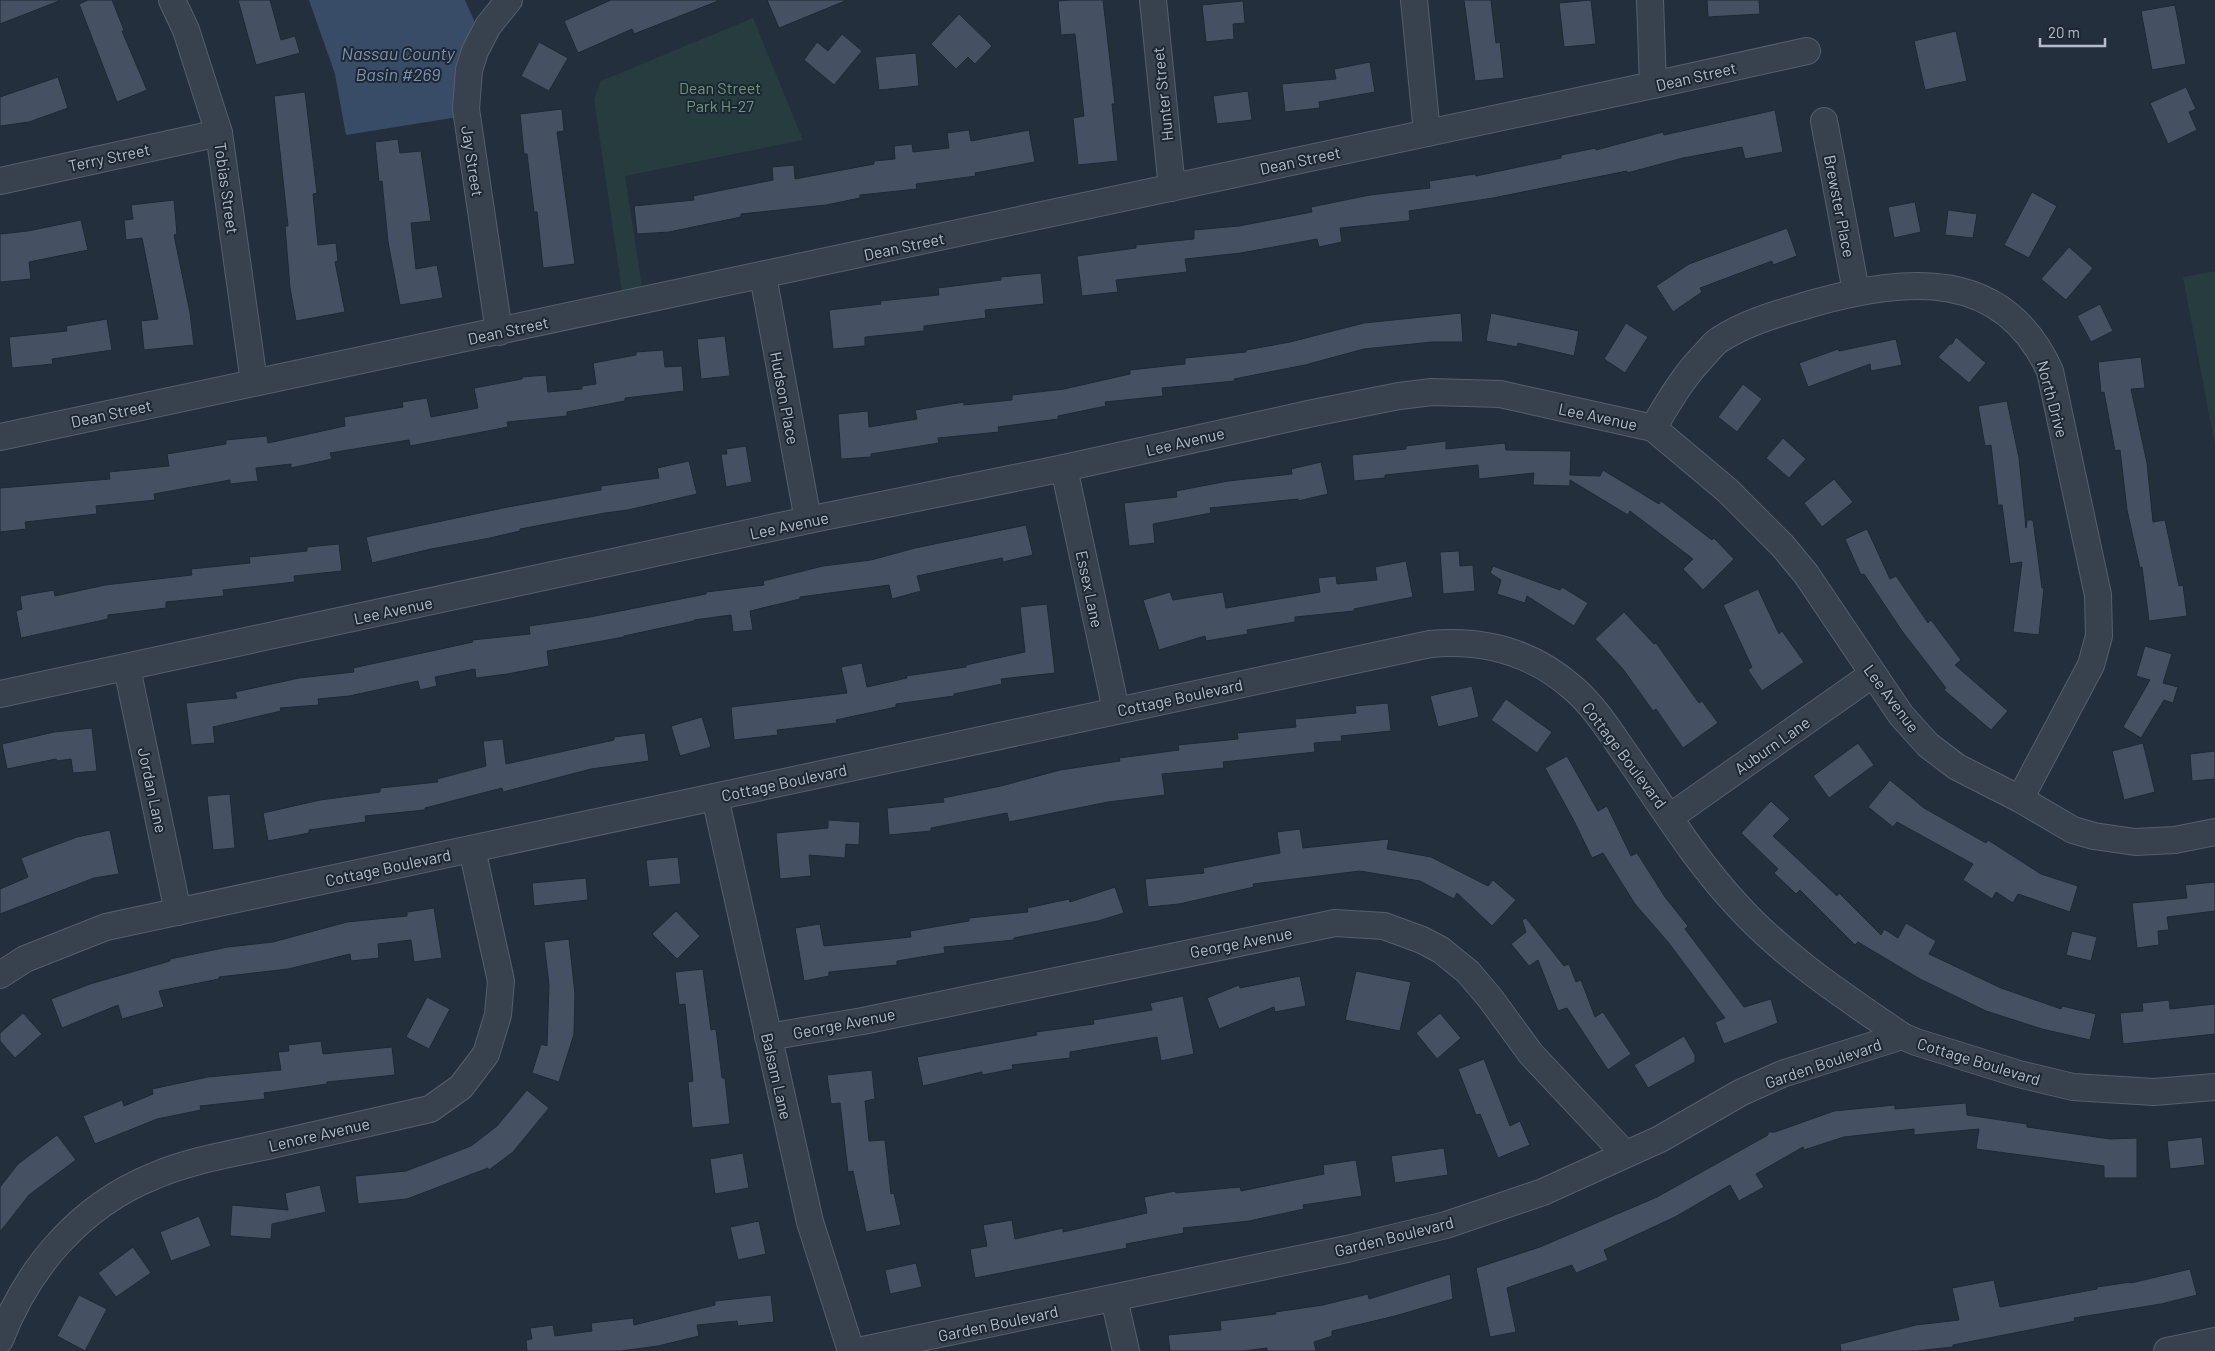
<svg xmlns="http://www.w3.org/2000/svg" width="2215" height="1351" viewBox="0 0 2215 1351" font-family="Barlow,sans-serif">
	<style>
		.green { fill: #263c3f }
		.water { fill: #394c67 }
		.building { fill: #455162; stroke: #1f2835 }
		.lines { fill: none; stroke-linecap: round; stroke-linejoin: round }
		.minor-casing { stroke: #565f6c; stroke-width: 28 }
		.minor { stroke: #38414e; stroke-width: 26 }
		.labels { text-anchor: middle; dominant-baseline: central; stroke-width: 4; stroke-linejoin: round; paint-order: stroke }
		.street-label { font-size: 16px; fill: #b4bcc9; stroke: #1d2633 }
		.park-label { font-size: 16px; fill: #6b9a76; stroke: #1d2633 }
		.water-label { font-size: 18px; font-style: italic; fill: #7c92b1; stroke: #1d2633 }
	</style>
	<rect width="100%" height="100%" fill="#242f3e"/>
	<g class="green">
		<polygon points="753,18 803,140 625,176 642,287 622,291 594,99 601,81"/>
		<polygon points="2215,271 2215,446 2183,277"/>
	</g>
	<polygon class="water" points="309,0 465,0 480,34 464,116 346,135 335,74"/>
	<g class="building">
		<polygon points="0,0 58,0 59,1 0,24"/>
		<polygon points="88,0 112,0 124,30 122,31 147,90 117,102 79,4"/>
		<polygon points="238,0 270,0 281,40 295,36 300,53 256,65"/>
		<polygon points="611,0 717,0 718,1 634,34 632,29 578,53 564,21"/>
		<polygon points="767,0 845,0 845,1 779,28"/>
		<polygon points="1070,0 1103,0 1115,104 1112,104 1118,161 1078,165 1073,118 1084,116 1075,34 1061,35 1058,1"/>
		<polygon points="1464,0 1491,0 1496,43 1500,42 1504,78 1475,81"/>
		<polygon points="1591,0 1596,44 1564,47 1559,3"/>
		<polygon points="1707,0 1759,0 1760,14 1708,17"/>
		<polygon points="1243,1 1245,23 1233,24 1234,39 1206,42 1202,5"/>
		<polygon points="2175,5 2186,64 2152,70 2141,11"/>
		<polygon points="959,14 992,46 975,64 968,57 956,69 931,44"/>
		<polygon points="1956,31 1967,81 1925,90 1914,41"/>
		<polygon points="842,34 862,51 834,85 804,60 817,42 828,51"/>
		<polygon points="539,42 568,58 549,91 521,76"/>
		<polygon points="916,53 919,86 879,90 875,57"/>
		<polygon points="1370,62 1375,92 1319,102 1320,108 1285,112 1282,84 1336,79 1334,69"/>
		<polygon points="58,77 68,108 29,122 0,126 0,97"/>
		<polygon points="2186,87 2196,109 2189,112 2197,130 2168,144 2150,103"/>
		<polygon points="1248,91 1252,120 1217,124 1213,96"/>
		<polygon points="305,92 317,193 313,194 318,245 336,243 338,261 335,262 345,312 296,321 290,288 285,226 288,226 274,96"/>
		<polygon points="562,109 564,131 557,132 575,264 543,268 537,212 534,212 527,154 524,154 520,114"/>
		<polygon points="1775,110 1783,152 1745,159 1742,147 1683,158 1627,173 1627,171 1493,198 1409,211 1410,220 1408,221 1340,228 1342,242 1319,247 1317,239 1241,253 1185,259 1187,272 1116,280 1118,292 1082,296 1077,256 1136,248 1136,245 1194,239 1194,230 1239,226 1312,212 1311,207 1370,195 1430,188 1429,181 1475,174 1476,176 1561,158 1561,155 1596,148 1596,150 1663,132 1664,135"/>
		<polygon points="969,130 971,141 1029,130 1035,162 975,173 976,176 916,184 917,189 860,195 860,198 826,205 741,214 741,217 669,232 637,234 634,206 694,200 693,196 773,180 772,167 794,165 795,179 874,164 874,161 895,159 894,146 912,144 913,152 949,148 947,133"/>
		<polygon points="398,139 400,153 421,151 431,221 411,223 416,269 437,265 443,298 400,305 388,242 382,181 379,182 375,142"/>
		<polygon points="2032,192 2057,206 2029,258 2004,245"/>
		<polygon points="174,200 177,234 174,235 190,313 194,345 144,350 141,321 158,319 142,238 126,240 124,220 133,219 131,205"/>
		<polygon points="1915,202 1921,232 1894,238 1888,207"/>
		<polygon points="1948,210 1977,214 1973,238 1945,235"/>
		<polygon points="81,220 88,250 29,262 31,279 0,282 0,234 28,231"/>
		<polygon points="1787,228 1797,256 1773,265 1772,261 1700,288 1702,292 1673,312 1656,286 1689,264"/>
		<polygon points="2069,247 2093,268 2066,300 2041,279"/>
		<polygon points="1041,273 1044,304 985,310 986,318 924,326 924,331 865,337 865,346 833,349 829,310 881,304 880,301 939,295 938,288 1001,280 1001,277"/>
		<polygon points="2100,304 2113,331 2091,342 2077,316"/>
		<polygon points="1461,313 1463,342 1432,342 1364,349 1305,365 1234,379 1235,381 1162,388 1163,396 1105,402 1106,406 1058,416 1058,419 998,427 999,432 938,438 939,443 871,454 871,457 841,459 838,414 868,411 869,427 917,419 915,410 964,402 964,405 1012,400 1012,395 1064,389 1130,374 1130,370 1185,364 1185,358 1246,352 1246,350 1290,342 1364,323"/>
		<polygon points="1491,313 1579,331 1574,356 1518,343 1517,347 1486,341"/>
		<polygon points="107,319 112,350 52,359 53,364 12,368 9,337 67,331 66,326"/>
		<polygon points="1626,323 1648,337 1625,373 1604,359"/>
		<polygon points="725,336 730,376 701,379 697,339"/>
		<polygon points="1956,337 1986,363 1969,383 1938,357 1950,344 1952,344"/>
		<polygon points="1896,339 1902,365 1871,371 1870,364 1808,387 1799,363 1838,349 1839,351"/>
		<polygon points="663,350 665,367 682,366 684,391 625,398 625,401 567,412 567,416 507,422 508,427 410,446 409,440 330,453 332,459 291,468 291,464 256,468 258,481 230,484 230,480 154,494 155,500 96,506 97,514 25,522 26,529 0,532 0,488 110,479 109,472 169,466 167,454 226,444 226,440 267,436 268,443 345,426 344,417 403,407 402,402 427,398 431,417 478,408 474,388 522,379 522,377 546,375 548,392 582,389 582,386 596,384 593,363 636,355 636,352"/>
		<polygon points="2141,357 2145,388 2131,389 2147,463 2153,522 2165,520 2179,586 2183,585 2187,616 2149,621 2142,567 2140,568 2127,510 2120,450 2115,451 2104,392 2101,393 2098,362"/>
		<polygon points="1743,384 1762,399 1737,432 1718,417"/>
		<polygon points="2007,401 2019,458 2026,528 2027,520 2033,520 2042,588 2044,588 2039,635 2013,632 2022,562 2010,564 2002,505 1998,505 1991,445 1985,446 1978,406"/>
		<polygon points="1783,438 1806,459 1789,478 1766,458"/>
		<polygon points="1446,441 1446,449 1505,443 1506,450 1571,451 1570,475 1600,476 1603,470 1659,504 1661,501 1712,540 1714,538 1734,559 1703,590 1683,569 1693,559 1630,511 1628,515 1570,480 1570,486 1533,485 1534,473 1479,479 1478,465 1385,475 1385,478 1354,481 1352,455 1406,449 1406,446"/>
		<polygon points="746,446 752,482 726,487 721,454 727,454 726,449"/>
		<polygon points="689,461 697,494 628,510 605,513 520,529 520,531 490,538 431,549 372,563 366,537 508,507 601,490 601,486 659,478 657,468"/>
		<polygon points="1321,462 1328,494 1298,501 1298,499 1210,508 1211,513 1153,524 1155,543 1129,546 1124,503 1177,497 1176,491 1228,481 1292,474 1291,469"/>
		<polygon points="1834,479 1853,502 1822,527 1804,503"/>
		<polygon points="1026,525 1033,555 1003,562 1002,558 917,576 921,591 892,599 889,585 800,597 800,599 750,611 753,630 733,632 731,615 694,620 694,621 624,636 624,637 547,651 549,666 507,674 476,678 475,669 435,677 437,686 420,690 418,681 349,696 318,699 319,705 280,708 281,711 213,727 215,743 191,745 186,703 237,698 235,692 299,678 354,672 353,668 473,642 472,640 530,634 529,626 590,617 706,594 706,592 764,585 763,581 823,566 871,560 915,548"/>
		<polygon points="1867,529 1890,579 1896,576 1928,623 1931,620 1961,660 1955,665 2008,711 1991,730 1944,690 1946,688 1902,631 1864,574 1861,575 1845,539"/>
		<polygon points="339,544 342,571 294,576 295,582 223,590 224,596 166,602 166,608 108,615 108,619 21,638 16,611 22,609 20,596 54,590 55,596 105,585 192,575 191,569 250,563 249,557 307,551 307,547"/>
		<polygon points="1459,551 1460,566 1473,565 1475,591 1443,594 1440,552"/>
		<polygon points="1406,561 1413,597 1354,609 1354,611 1295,617 1295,622 1247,630 1248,634 1206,641 1205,636 1159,650 1143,600 1170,592 1173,600 1223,592 1226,608 1320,592 1318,578 1336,576 1337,584 1377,580 1375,567"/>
		<polygon points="1493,566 1560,590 1562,587 1588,603 1574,626 1527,596 1525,603 1497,594 1501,580 1490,573"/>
		<polygon points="1758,589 1779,634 1782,631 1804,662 1762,691 1748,670 1752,667 1723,605"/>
		<polygon points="1047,604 1055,673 1001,679 1002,684 954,694 954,696 896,704 896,707 836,720 837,723 777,730 778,735 734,740 731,707 847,693 841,667 862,663 867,687 907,678 906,676 966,667 966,665 1025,652 1020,607"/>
		<polygon points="1624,612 1654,644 1656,643 1699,703 1702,701 1718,723 1683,748 1656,709 1653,711 1623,669 1595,639"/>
		<polygon points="2145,646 2172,654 2163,683 2178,687 2173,703 2164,700 2141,738 2123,727 2150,680 2136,676"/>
		<polygon points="1472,686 1479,717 1438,727 1430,696"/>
		<polygon points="1506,699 1552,732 1537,753 1491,720"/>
		<polygon points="1388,703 1391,731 1341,736 1342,741 1314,743 1315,752 1223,762 1224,768 1162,774 1165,795 1108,802 1009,822 1007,813 931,828 931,831 889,835 887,808 944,802 943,798 1001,786 1060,770 1120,761 1119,758 1179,750 1178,745 1238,739 1237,733 1296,727 1295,719 1356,713 1355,706"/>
		<polygon points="702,717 711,747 680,756 671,726"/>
		<polygon points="92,728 97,771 73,773 71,759 57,761 56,759 7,769 2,744 54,732"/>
		<polygon points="645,733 649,761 591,769 503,792 502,788 425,808 425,810 365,816 366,822 309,830 309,833 268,841 263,813 320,800 380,792 380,788 438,782 437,779 486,766 483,741 503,739 506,764 614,740 614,737"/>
		<polygon points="1858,743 1874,765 1829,798 1813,776"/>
		<polygon points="2143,743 2155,792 2124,800 2112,751"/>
		<polygon points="2215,751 2215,779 2192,781 2190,754"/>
		<polygon points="1567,756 1598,811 1607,806 1631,856 1637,853 1665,897 1688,926 1685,929 1744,1007 1771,999 1778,1023 1724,1044 1715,1022 1725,1018 1668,942 1635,904 1603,853 1592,858 1574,821 1545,768"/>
		<polygon points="1890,780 1924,808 1986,843 1988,840 2041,874 2078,886 2070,912 2018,894 2013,903 1996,892 1992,899 1963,880 1973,864 1897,822 1893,827 1868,807"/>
		<polygon points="230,794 235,848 213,850 207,796"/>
		<polygon points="1771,801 1790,819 1773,836 1837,896 1839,893 1881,935 1884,929 1898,938 1906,923 1936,941 1929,954 2001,988 2061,1009 2062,1006 2096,1014 2090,1040 2042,1029 1986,1011 1920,979 1858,942 1855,945 1800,890 1796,894 1774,873 1778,869 1741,833"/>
		<polygon points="828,820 860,822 859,845 846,844 845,858 809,855 811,876 780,879 776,833 828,828"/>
		<polygon points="1300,829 1303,848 1389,839 1387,849 1431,857 1488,886 1493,880 1516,900 1492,926 1457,893 1454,899 1420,881 1360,871 1253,884 1254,887 1179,904 1148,907 1145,879 1204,873 1203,868 1280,853 1277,832"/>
		<polygon points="110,830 119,874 94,878 0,914 0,889 28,877 21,858 77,837"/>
		<polygon points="678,857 681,884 649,887 646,860"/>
		<polygon points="586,878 588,900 534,906 532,883"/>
		<polygon points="2215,882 2215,911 2167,917 2169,930 2158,931 2159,945 2137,948 2132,903 2187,898 2185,885"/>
		<polygon points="1115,887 1124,913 1098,921 1014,938 1014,940 944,947 945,953 897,961 897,965 829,972 829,976 804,981 795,928 820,924 824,946 911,937 910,931 969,921 969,918 1028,912 1027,908 1069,899 1070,902"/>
		<polygon points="434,908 442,958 414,962 411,940 378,944 379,958 351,961 350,954 288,969 219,977 219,979 159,991 164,1007 122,1019 118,1005 62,1028 51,999 90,984 170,961 170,959 228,947 273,942 347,922 407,916 407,912"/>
		<polygon points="676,911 700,936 677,959 652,934"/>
		<polygon points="1526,918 1564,966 1569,964 1576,982 1581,980 1595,1017 1603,1012 1631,1054 1608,1070 1567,1008 1558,1011 1538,960 1529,966 1511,944 1526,932 1522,920"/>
		<polygon points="2072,931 2097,937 2091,961 2066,955"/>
		<polygon points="569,939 575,994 574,1034 559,1082 532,1073 541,1044 547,1046 549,985 544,942"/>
		<polygon points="703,969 711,1030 716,1029 722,1078 725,1078 730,1124 692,1128 688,1082 693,1081 685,1004 679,1005 675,972"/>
		<polygon points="1356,971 1411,982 1400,1031 1345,1020"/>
		<polygon points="1300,976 1306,1006 1275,1012 1274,1007 1219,1029 1207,998 1239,985 1240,988"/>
		<polygon points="1183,996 1194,1054 1161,1061 1157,1037 1070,1052 1070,1058 1012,1065 1013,1069 982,1075 982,1072 923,1086 917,1057 1037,1035 1036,1032 1094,1024 1093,1020 1152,1010 1150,1003"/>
		<polygon points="427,997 450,1009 429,1049 406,1037"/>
		<polygon points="2169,1000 2170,1009 2215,1004 2215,1034 2123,1044 2120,1013 2143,1011 2142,1003"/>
		<polygon points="23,1013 42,1034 15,1058 0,1041 0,1033"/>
		<polygon points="1440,1013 1461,1038 1437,1059 1416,1033"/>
		<polygon points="1684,1036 1695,1055 1695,1062 1648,1088 1634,1065"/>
		<polygon points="321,1041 323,1054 392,1047 395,1075 327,1082 327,1084 264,1093 265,1099 200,1106 201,1110 157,1119 95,1144 83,1116 122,1100 124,1106 153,1094 152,1089 208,1077 281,1070 278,1052 289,1051 288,1045"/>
		<polygon points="1484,1059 1510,1126 1520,1121 1530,1145 1498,1158 1480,1114 1476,1115 1458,1069"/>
		<polygon points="872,1070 875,1099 865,1101 869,1141 885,1140 891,1194 894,1193 901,1225 866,1232 853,1171 848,1172 840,1103 831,1104 827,1075"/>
		<polygon points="527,1090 549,1108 513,1152 489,1170 488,1168 407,1199 358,1204 355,1176 406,1171 471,1146 497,1126"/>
		<polygon points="1966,1103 1967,1115 2027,1124 2027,1127 2110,1139 2137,1138 2137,1178 2104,1178 2104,1166 1976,1149 1979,1129 1914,1135 1914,1129 1844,1137 1804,1150 1803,1147 1756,1174 1764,1187 1739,1201 1730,1185 1675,1217 1604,1250 1608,1260 1576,1273 1572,1265 1507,1288 1516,1332 1490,1337 1476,1268 1540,1247 1657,1197 1768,1135 1768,1132 1775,1132 1834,1111 1895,1105 1895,1109"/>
		<polygon points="57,1135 76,1160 29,1195 0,1232 0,1187 18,1164"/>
		<polygon points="2202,1137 2205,1165 2170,1169 2167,1141"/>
		<polygon points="1444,1148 1448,1175 1395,1183 1391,1156"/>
		<polygon points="743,1153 749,1188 715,1194 710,1159"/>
		<polygon points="1356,1160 1362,1196 1303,1205 1304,1209 1249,1221 1183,1228 1184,1233 1126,1244 1127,1248 975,1278 970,1249 987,1246 983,1225 1012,1220 1015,1239 1063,1228 1063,1232 1147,1213 1144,1197 1175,1191 1176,1193 1240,1187 1241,1191 1324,1174 1323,1165"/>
		<polygon points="320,1185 326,1212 272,1224 271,1239 230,1236 232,1205 288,1210 285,1193"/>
		<polygon points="199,1216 211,1246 171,1261 160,1232"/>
		<polygon points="759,1221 766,1254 738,1260 730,1227"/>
		<polygon points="133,1247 151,1273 116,1297 98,1273"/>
		<polygon points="916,1263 922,1287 890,1294 885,1270"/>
		<polygon points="2190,1269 2197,1295 2161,1304 2074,1318 2075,1321 1953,1345 1953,1347 1916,1351 1841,1351 1840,1344 1916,1325 1959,1320 1952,1288 1994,1280 2000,1307 2097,1289 2097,1287 2131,1282 2131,1283"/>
		<polygon points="1450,1274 1453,1299 1395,1316 1332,1331 1332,1336 1314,1342 1316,1351 1267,1351 1267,1348 1243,1351 1170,1351 1168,1335 1221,1330 1220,1321 1276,1314 1275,1312 1323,1305 1368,1294 1369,1299"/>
		<polygon points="79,1295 107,1309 85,1351 57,1336"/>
		<polygon points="771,1295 774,1322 738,1326 737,1321 697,1325 699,1336 658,1346 620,1351 527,1351 526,1340 532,1339 530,1328 553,1325 555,1336 592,1331 591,1323 633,1318 634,1325 715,1305 715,1301"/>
	</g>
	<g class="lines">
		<defs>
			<g id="minor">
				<polyline points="172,0 186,30 219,133 254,382"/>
				<polyline points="1153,0 1172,188"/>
				<polyline points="1414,0 1427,133"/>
				<polyline points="1650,0 1653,85"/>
				<polyline points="1824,121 1856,291"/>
				<polyline points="0,181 219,133"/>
				<polyline points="763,276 808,520"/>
				<polyline points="499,332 466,109 469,70 475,51 488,26 509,0"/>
				<path d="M1653,428c17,-28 29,-50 52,-74 5,-5 9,-11 14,-14 29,-19 62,-27 95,-37 94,-26 189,-35 236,68l48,224 1,41 -8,29 -71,134"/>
				<polyline points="0,437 1653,85 1807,51"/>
				<polyline points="1064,468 1116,710"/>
				<polyline points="127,668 178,912"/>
				<polyline points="0,694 808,520 1064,468 1313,413 1399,396 1432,392 1500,394 1653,428 1727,490 1782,545 1806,574 1901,715 1928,745 1957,767 2020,799 2073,830 2094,836 2135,842 2175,840 2215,832"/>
				<polyline points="715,797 810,1222 851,1351"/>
				<polyline points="1670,817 1873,674"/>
				<path d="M0,975l25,-16 81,-32 1324,-283c53,-5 102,8 143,44 22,19 38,45 54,68 35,50 68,104 110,149 47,52 107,91 165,131l14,6 103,32 54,13 81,5 61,-5"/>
				<polyline points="768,1037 863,1021 1335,923 1384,926 1422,940 1441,950 1468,972 1490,998 1531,1054 1625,1154"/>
				<polyline points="1114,1298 1126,1351"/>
				<path d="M0,1340c28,-73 80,-134 154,-164 37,-16 78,-22 117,-31 53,-12 106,-24 159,-36l31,-22 25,-33 12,-39 3,-34 -29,-132"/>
				<polyline points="858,1351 1347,1249 1446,1225 1543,1192 1660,1139 1740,1093 1782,1074 1902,1036"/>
				<polyline points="2167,1351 2215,1341"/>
			</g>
		</defs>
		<use href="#minor" class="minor-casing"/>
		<use href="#minor" class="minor"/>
	</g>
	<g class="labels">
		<g class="street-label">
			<text transform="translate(1696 76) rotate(-13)">Dean Street</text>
			<text transform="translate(1162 94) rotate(-96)">Hunter Street</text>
			<text transform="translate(109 157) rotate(-12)">Terry Street</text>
			<text transform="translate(1300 160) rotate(-12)">Dean Street</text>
			<text transform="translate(473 161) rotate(81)">Jay Street</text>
			<text transform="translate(227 188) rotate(82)">Tobias Street</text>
			<text transform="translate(1840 206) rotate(79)">Brewster Place</text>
			<text transform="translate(904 246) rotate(-12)">Dean Street</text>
			<text transform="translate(508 330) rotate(-12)">Dean Street</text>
			<text transform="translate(785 398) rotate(79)">Hudson Place</text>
			<text transform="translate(2053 399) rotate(75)">North Drive</text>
			<text transform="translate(111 413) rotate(-12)">Dean Street</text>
			<text transform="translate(1598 416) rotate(12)">Lee Avenue</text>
			<text transform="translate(1185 441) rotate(-13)">Lee Avenue</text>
			<text transform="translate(789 525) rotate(-12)">Lee Avenue</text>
			<text transform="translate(1090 589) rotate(78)">Essex Lane</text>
			<text transform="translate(393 610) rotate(-12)">Lee Avenue</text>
			<text transform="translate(1180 697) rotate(-12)">Cottage Boulevard</text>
			<text transform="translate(1892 698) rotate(53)">Lee Avenue</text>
			<text transform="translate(1772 745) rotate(-35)">Auburn Lane</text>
			<text transform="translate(1625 755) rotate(53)">Cottage Boulevard</text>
			<text transform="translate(784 782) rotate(-12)">Cottage Boulevard</text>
			<text transform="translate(153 790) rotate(78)">Jordan Lane</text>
			<text transform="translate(388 867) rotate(-12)">Cottage Boulevard</text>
			<text transform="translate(1241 942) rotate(-11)">George Avenue</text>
			<text transform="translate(844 1023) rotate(-11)">George Avenue</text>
			<text transform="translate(1979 1061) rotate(17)">Cottage Boulevard</text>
			<text transform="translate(1823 1063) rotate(-19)">Garden Boulevard</text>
			<text transform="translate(777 1076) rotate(77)">Balsam Lane</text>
			<text transform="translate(319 1134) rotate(-13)">Lenore Avenue</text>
			<text transform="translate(1394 1236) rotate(-14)">Garden Boulevard</text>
			<text transform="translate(998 1323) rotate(-12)">Garden Boulevard</text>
		</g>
		<g class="park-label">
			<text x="720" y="87">Dean Street<tspan x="720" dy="18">Park H-27</tspan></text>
		</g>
		<g class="water-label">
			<text x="398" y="53">Nassau County<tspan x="398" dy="21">Basin #269</tspan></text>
		</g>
	</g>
	<path d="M2040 38v8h65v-8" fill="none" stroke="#b4bcc9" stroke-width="2.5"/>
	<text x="2048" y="38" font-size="15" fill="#b4bcc9" stroke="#1d2633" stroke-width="4" paint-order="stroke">20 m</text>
</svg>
